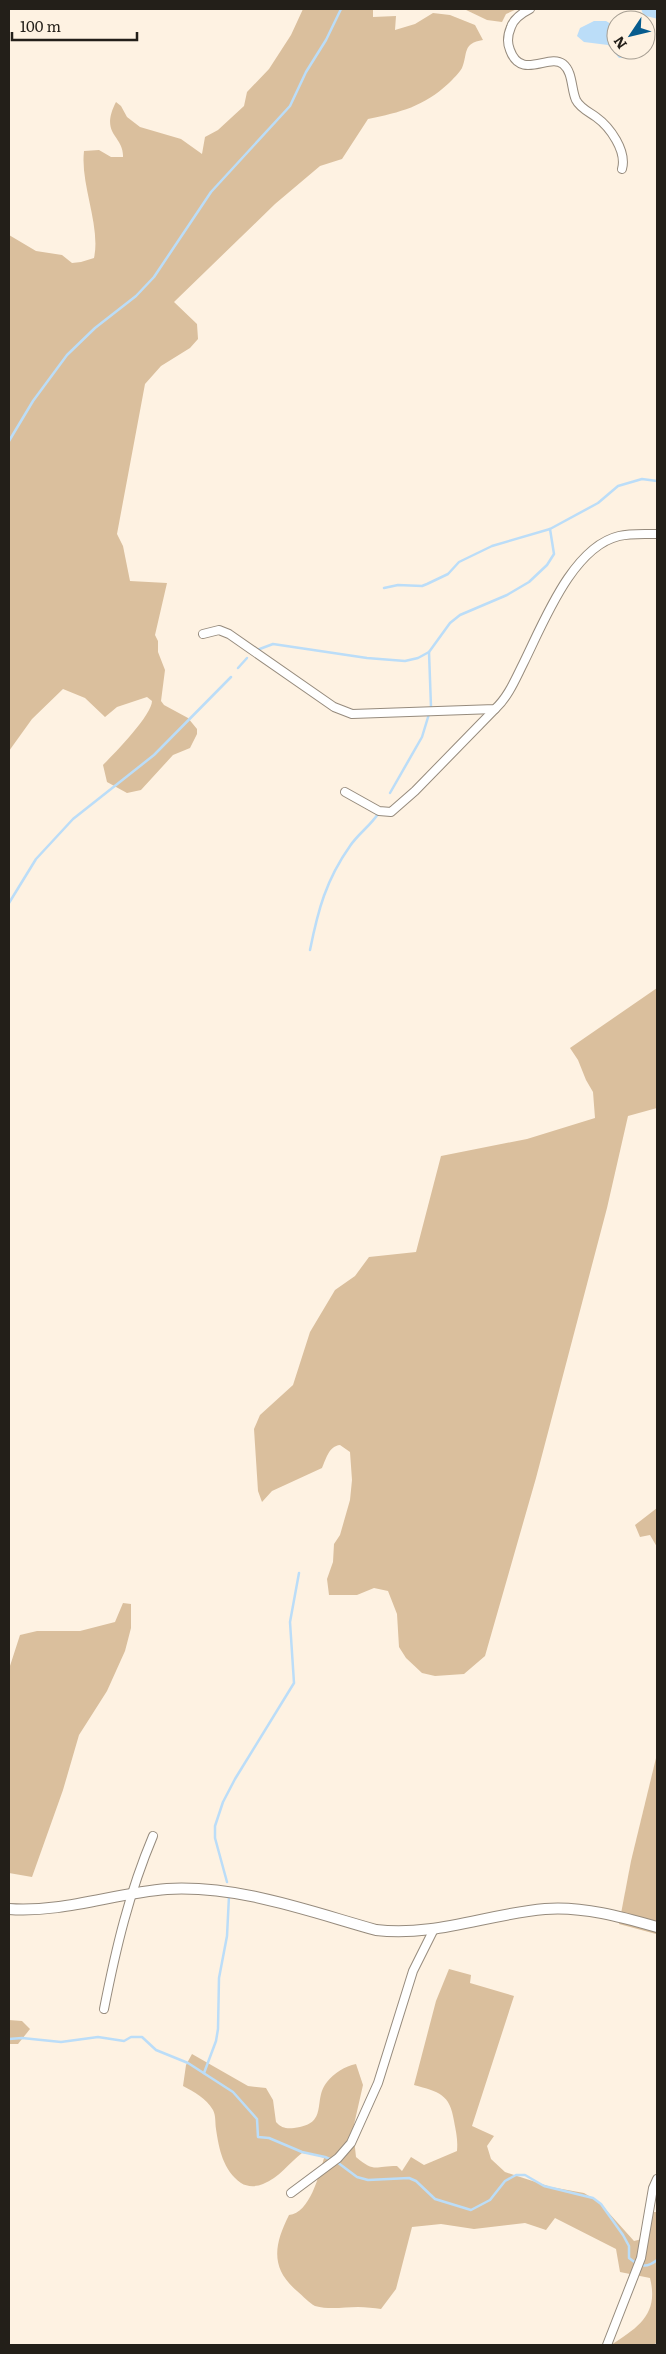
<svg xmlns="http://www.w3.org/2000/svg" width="666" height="2354" viewBox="0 0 666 2354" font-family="Literata,serif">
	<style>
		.green { fill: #dabf9d }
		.water { fill: #bbddf8 }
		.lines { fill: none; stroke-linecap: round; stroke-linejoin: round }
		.stream { stroke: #bbddf8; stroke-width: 2.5 }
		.river { stroke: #bbddf8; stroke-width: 15 }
		.street-casing { stroke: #968b7d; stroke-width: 10 }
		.secondary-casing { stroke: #968b7d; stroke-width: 12 }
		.street { stroke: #fff; stroke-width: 8 }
		.secondary { stroke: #fff; stroke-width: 10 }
	</style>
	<rect width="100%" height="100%" fill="#fef2e2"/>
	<g class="green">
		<path d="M303,9h70v8l23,-1 -1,14 20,-6 18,-11 17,2 25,10 8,15c-21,3 -15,14 -21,28 -3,5 -9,11 -13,15 -26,24 -48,29 -81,36l-26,40 -22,7 -45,38 -101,98 23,22 1,15 -8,9 -29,18 -16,18 -28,150 6,12 7,35 37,2 -12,52 3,6v11l7,18 -4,31 3,4 24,13 9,11v5l-7,14 -17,7 -32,35 -14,3 -20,-11 -4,-17c11,-11 49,-50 49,-64l-5,-4 -30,10 -12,10 -20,-19 -22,-9 -31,30 -23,32v-516l27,16 26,4 10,8 9,-1 13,-4c7,-32 -14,-74 -10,-107l15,-1 12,7h12c1,-22 -24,-22 -7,-55l5,4 6,11 13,10 41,12 21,15 3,-17 13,-7 26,-24 3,-14 22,-23 22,-34z"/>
		<polygon points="464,9 517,9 506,14 502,22 487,20"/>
		<path d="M657,988v120l-29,8 -21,92 -71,270 -51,178 -21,18 -29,2 -13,-3 -16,-15 -7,-11 -2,-33 -9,-23 -14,-3 -17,7h-28l-2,-16 6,-17 1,-18 6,-9 10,-35 2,-20 -2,-28 -10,-7c-11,1 -14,14 -18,23l-50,23 -10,11 -4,-11 -4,-62 6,-14 33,-30 17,-53 25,-42 20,-14 14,-19 47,-5 25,-96 86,-17 68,-21 -2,-26 -7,-12 -8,-20 -8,-12z"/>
		<polygon points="657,1508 657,1547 650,1535 640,1537 635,1525"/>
		<polygon points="123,1603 131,1604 131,1628 125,1651 107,1691 79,1735 63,1790 32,1877 9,1873 9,1669 20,1635 37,1631 80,1631 115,1622"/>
		<polygon points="657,1754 657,1932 656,1934 619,1924 631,1861"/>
		<path d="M449,1969l22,6 -1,8 44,13 -42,130 22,10 -7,10 4,13 14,13 46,15 33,6 15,9 35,39 8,-2 4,-27h11v133h-46c28,-18 48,-31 39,-67l-30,-6 -4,-23 -61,-31 -9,12 -21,-7 -51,6 -33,-5 -29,3 -16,62 -15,20c-7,-1 -15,-2 -23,-2 -14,0 -28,3 -43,-1 -6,-3 -12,-10 -18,-15 -27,-23 -23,-46 -8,-76 21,-2 30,-40 35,-57l-8,-3 -14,-2c-13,10 -23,25 -39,31 -7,3 -16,3 -22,-1 -18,-13 -22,-34 -25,-54 -1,-7 0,-13 -3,-19 -7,-12 -19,-18 -30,-24l3,-21 6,-11 56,32 18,2 7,12 3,22c5,6 11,7 18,6 36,-4 18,-28 33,-46 7,-9 18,-16 29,-18l7,21 -10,44 3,28c19,16 18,9 41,9l5,5 9,-14 13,8 33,-14c1,-12 -1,-19 -3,-30 -4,-27 -15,-29 -40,-36l22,-84z"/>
		<polygon points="9,2020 22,2021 30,2029 18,2044 9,2044"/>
	</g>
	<polygon class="water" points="594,21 606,21 616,27 616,50 630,50 629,57 619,58 608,45 584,42 577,36 580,28"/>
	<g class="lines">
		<g class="stream">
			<polyline points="9,441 33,401 67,355 95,328 136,296 154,277 211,192 290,106 306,72 326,40 341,9"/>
			<polyline points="384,588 398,585 422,586 427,584 448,574 459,562 492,546 550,529 598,503 618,486 642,479 657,481"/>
			<polyline points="257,650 273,644 367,658 405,661 418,658 429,652 450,623 460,615 507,595 529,582 547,565 554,554 550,529"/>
			<polyline points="429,652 431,707"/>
			<polyline points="238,668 247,658"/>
			<polyline points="390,793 422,737 429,714"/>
			<polyline points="9,903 36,859 73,819 154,755 231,677"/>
			<path d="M310,950c8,-40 16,-70 40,-104 8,-12 20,-20 28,-32"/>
			<polyline points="227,1882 215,1838 215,1826 223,1802 235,1779 294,1683 290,1622 299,1573"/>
			<path d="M9,2039l13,-1 39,4 37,-5 26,4 7,-4h11l14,13 32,13 45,29 24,27 1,18 11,1 33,14 23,5 12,5 20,15 11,3 41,-2 7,3 19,18 36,11 19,-10 15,-19 11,-6h9l19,11 49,12 8,6 22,31 6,11v12c10,8 17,11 28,2"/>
			<polyline points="204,2073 216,2041 218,2029 219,1978 227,1936 229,1896"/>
			<polyline points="656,2345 657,2344"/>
		</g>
		<polyline class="river" points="649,9 657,11"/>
		<defs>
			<g id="street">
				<path d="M530,9c-8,4 -16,9 -19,18 -3,7 -4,16 -1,23 11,31 39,3 53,14 10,8 8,25 13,36 4,8 13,12 20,17 14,10 31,34 26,52"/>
				<path d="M203,634l16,-4 10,4 105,73 18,7 143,-5c13,-12 20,-29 28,-45 20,-40 49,-117 96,-128 12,-3 26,-2 38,-2"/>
				<polyline points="345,792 379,811 391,812 415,791 495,709"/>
				<path d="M104,2009c12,-61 25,-116 49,-173"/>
				<polyline points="291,2193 338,2158 351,2143 378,2083 413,1971 434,1929"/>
				<polyline points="607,2345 641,2258 653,2188 657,2179"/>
			</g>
			<path id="secondary" d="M9,1909c53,4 106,-16 158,-20 72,-4 141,22 209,41 59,7 111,-16 169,-21 38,-3 77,8 112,18"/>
		</defs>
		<use href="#street" class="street-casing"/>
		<use href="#secondary" class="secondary-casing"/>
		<use href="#street" class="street"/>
		<use href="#secondary" class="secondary"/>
	</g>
	<rect width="666" height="2354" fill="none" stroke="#231f19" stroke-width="20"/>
	<g transform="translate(631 35) rotate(235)"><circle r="24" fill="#fef2e2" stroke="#a69e92"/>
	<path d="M0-4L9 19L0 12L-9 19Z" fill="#075c8e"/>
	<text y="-8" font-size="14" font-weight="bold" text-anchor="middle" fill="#231f19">N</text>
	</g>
	<path d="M12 32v8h125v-8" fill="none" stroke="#231f19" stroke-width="2.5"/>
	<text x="20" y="32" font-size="15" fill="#231f19" stroke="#fef2e2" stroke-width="4" paint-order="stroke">100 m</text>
</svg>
